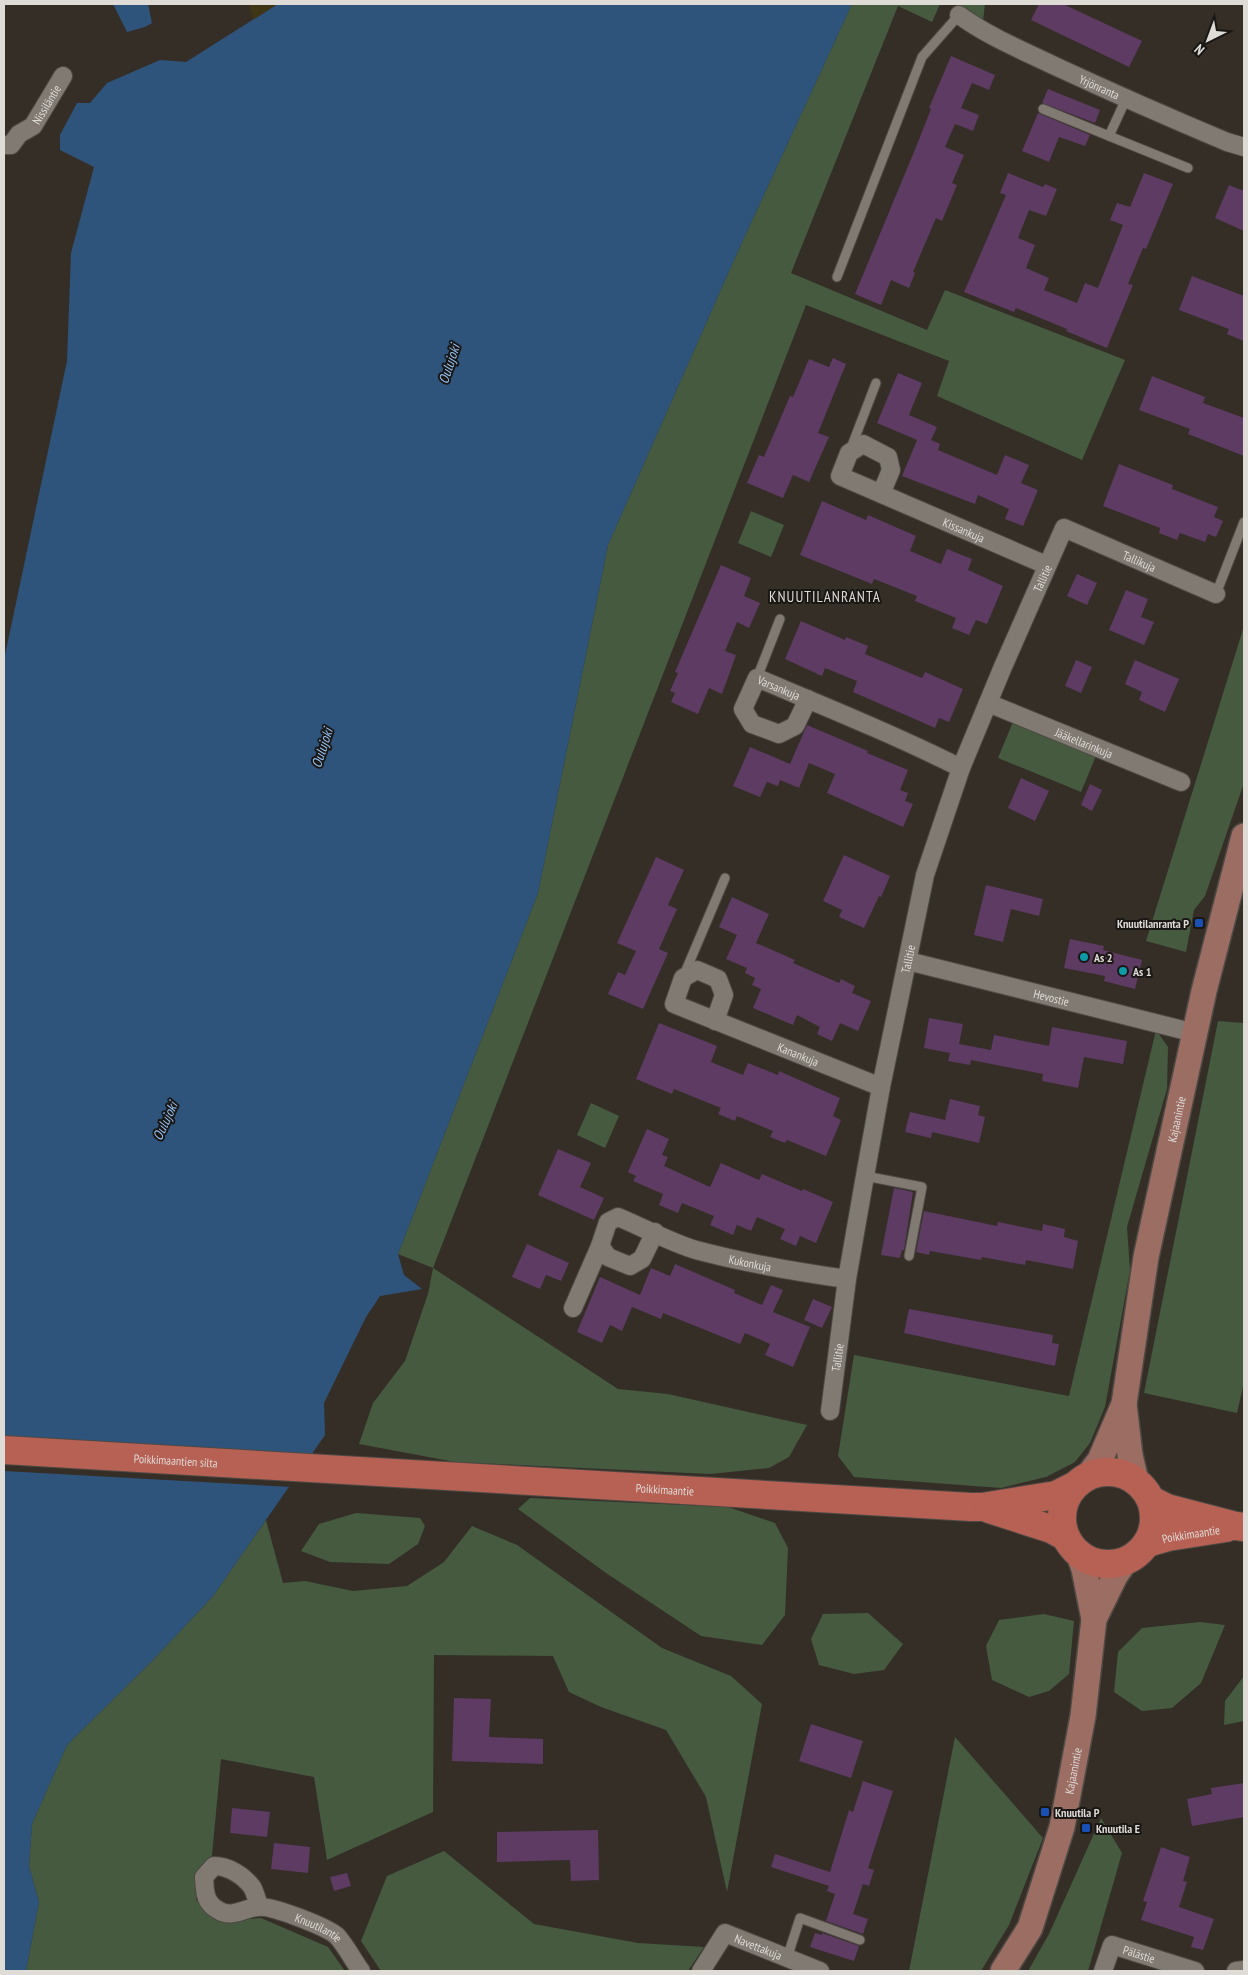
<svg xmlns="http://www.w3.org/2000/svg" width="1248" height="1975" viewBox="0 0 1248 1975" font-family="'PT Sans Narrow',sans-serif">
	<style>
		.green { fill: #455a3f }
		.sand { fill: #3f3616 }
		.water { fill: #2f547b }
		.pier { fill: #342e27 }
		.building { fill: #5d3b62 }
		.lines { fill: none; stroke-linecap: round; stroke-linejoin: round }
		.lane-casing { stroke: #4e4944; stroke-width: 11 }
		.street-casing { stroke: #4e4944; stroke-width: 20 }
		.secondary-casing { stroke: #4e4944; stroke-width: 28 }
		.primary-casing { stroke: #4e4944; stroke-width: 30 }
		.lane { stroke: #817a73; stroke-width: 9 }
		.street { stroke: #817a73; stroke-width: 18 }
		.secondary { stroke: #9b6d63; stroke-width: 25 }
		.primary { stroke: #b66153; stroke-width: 28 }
		.transit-dot { fill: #1a4fb4; stroke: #191614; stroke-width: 2 }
		.culture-dot { fill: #0f9aa8; stroke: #191614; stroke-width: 2 }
		.labels { text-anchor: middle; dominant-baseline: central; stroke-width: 4; stroke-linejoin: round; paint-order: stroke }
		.street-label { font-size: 12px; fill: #dfdbd7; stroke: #191614 }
		.poi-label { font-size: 12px; font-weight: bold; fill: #dfdbd7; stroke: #191614; text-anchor: start }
		.water-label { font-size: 14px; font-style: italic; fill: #97c5f7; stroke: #191614 }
		.quarter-label { font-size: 15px; letter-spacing: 1px; fill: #dfdbd7; stroke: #191614 }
	</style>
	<rect width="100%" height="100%" fill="#342e27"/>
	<g class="green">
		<polygon points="852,4 940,4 932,22 898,6 791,273 927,330 945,290 1125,360 1082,460 937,396 949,361 806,305 433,1268 618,1389 668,1394 807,1425 789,1457 769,1468 710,1474 455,1462 359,1444 373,1403 405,1361 428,1294 433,1268 398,1254 538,893 608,545 738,251"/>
		<polygon points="958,4 985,4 983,21"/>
		<polygon points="751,511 784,525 771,557 738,543"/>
		<polygon points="1244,626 1244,783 1205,896 1194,910 1186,952 1146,941"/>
		<polygon points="1013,722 1096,756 1081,792 998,758"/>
		<polygon points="1218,1021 1244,1023 1244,1382 1237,1413 1144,1393"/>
		<polygon points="1156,1030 1168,1047 1167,1089 1127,1227 1130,1270 1105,1407 1090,1443 1075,1462 1046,1477 1001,1488 854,1477 838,1456 854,1355 1069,1396"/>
		<polygon points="591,1103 619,1116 605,1148 577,1135"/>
		<polygon points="530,1498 728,1507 775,1523 788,1548 785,1615 762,1645 701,1636 606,1573 518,1509"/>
		<polygon points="356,1513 420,1518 425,1526 418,1544 389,1564 330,1562 301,1551 319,1524"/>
		<polygon points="266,1520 283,1583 305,1581 353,1591 407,1586 444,1562 472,1526 517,1545 662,1648 731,1676 762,1704 727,1892 706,1797 666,1730 601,1707 569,1692 553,1656 434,1655 433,1812 327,1860 314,1777 221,1759 212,1855 196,1900 221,1921 261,1918 328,1947 345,1971 26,1971 39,1902 29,1866 32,1824 67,1745 153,1660 213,1596"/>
		<polygon points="868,1613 903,1644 884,1670 854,1674 819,1665 811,1639 823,1614"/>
		<polygon points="1044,1614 1074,1621 1069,1674 1049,1691 1029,1697 992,1680 986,1646 999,1620"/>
		<polygon points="1200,1622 1225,1625 1201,1683 1172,1708 1142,1711 1114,1692 1118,1652 1142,1628"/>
		<polygon points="1244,1676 1244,1721 1224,1725 1225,1701"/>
		<polygon points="955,1737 1043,1838 1009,1925 981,1971 909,1971"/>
		<polygon points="1101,1818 1122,1853 1088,1971 1028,1971 1049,1934"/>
		<polygon points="444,1851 534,1924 638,1943 704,1947 688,1971 381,1971 361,1941 387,1876"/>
	</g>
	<polygon class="sand" points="249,4 278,4 253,20"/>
	<g class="water">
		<polygon points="113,4 148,4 152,23 145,27 127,32"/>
		<polygon points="278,4 852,4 738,251 608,545 538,893 398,1254 404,1275 422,1289 380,1296 366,1317 324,1403 325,1435 213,1596 153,1660 67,1745 32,1824 29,1866 39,1902 26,1971 4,1971 4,660 67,361 71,253 94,167 60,150 60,135 77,103 90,103 107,83 160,60 186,62"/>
	</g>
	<polygon class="pier" points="4,1450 305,1468 292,1487 4,1471"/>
	<g class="building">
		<polygon points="1039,4 1063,4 1142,41 1129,67 1031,20"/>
		<polygon points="951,56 995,75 989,90 972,83 961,108 979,115 973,131 955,124 945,147 964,155 952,183 957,185 942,221 936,218 913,272 915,273 909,288 891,280 881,305 855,294 916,147 931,109 929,108"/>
		<polygon points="1048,89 1100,110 1095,123 1042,103"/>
		<polygon points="1038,113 1090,135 1085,146 1059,137 1049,162 1022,151"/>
		<polygon points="1008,173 1043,187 1045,184 1057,189 1046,216 1029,210 1018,238 1035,245 1026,268 1049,278 1044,290 1077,303 1085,283 1098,288 1123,225 1110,220 1117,203 1130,207 1144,173 1173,184 1146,249 1143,248 1128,284 1133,285 1107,348 1066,331 1067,329 1016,308 1014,312 964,292 1006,195 1000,193"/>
		<polygon points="1229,185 1244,191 1244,231 1215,218"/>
		<polygon points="1192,276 1244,296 1244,341 1227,334 1229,329 1179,310"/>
		<polygon points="833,358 846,364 818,433 829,437 809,482 793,475 783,498 747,483 759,455 764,457 790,396 793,397 809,359 829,367"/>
		<polygon points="898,373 922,383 909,415 937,427 931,440 940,444 938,450 997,475 1005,455 1029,465 1021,483 1038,490 1023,526 1005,519 1009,509 978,495 975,504 902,476 917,440 877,423"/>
		<polygon points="1152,376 1205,397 1203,403 1244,418 1244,456 1188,434 1190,429 1139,410"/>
		<polygon points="1119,464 1173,485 1172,489 1218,507 1214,517 1223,521 1216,537 1208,534 1205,542 1180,533 1177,540 1159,533 1160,528 1103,506"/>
		<polygon points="822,501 866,520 868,515 916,536 910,551 941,564 947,549 972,559 968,570 1003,586 987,624 976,620 969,635 952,628 956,618 915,601 917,596 874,579 872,584 800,555"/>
		<polygon points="721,565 751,578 744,596 760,603 749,628 737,622 725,651 736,655 722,694 709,688 698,714 671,702 675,693 670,691 678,673 675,672"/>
		<polygon points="1077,574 1097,583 1087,605 1067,596"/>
		<polygon points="1126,590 1148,599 1141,617 1154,622 1144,645 1109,630"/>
		<polygon points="801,621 845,640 846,637 868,646 865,654 922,678 925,672 963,689 949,722 939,718 935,728 853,692 857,681 825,668 822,676 785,659"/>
		<polygon points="1076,660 1092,667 1081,693 1065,686"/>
		<polygon points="1135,660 1179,679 1165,712 1139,700 1142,692 1125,684"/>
		<polygon points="807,725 868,751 867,753 908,770 900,790 908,793 905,801 913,804 903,827 827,793 835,774 809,763 799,788 780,780 778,786 767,782 760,797 733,786 750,747 790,764"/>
		<polygon points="1021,778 1049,791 1035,821 1008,808"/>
		<polygon points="1090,784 1102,790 1092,811 1081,805"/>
		<polygon points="844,855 890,876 881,897 879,896 864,928 839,917 842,910 823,901"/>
		<polygon points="656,857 684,870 668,905 677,909 659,949 668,953 643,1009 608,994 618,972 625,975 636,951 617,943"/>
		<polygon points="986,885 1043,899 1039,916 1011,909 1003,942 974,935"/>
		<polygon points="732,897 769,914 756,943 795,960 793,963 839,983 841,979 855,986 852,993 871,1001 858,1031 840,1023 832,1041 817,1034 820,1027 797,1015 793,1025 753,1008 761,989 752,985 755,978 745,973 747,968 726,959 737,935 719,927"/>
		<polygon points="1070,939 1104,946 1103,950 1142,960 1135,989 1104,981 1105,976 1064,968"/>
		<polygon points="929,1018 963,1024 959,1044 991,1050 994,1035 1049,1046 1052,1027 1127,1041 1123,1064 1084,1057 1078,1088 1042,1081 1043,1074 971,1060 970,1065 948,1061 950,1053 924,1048"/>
		<polygon points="659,1023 717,1046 711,1062 743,1075 748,1063 778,1075 779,1071 840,1098 833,1116 841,1120 826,1156 787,1140 785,1143 770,1137 773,1131 737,1116 735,1121 718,1114 721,1108 674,1089 672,1094 636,1079"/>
		<polygon points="950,1099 980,1106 978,1115 985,1117 979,1143 932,1132 931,1138 905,1132 910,1112 945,1120"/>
		<polygon points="647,1129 669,1139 662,1155 668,1157 664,1166 710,1187 721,1163 759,1180 762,1174 802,1191 803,1189 833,1202 816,1243 800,1236 796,1246 780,1239 785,1229 757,1217 751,1231 737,1225 733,1235 710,1225 714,1216 682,1203 678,1213 659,1205 663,1194 633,1181 636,1176 628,1172"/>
		<polygon points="558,1149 591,1163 580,1187 604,1198 594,1220 538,1195"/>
		<polygon points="894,1188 913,1192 904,1250 902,1250 900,1258 881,1255"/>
		<polygon points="924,1211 997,1226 998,1222 1042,1231 1043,1224 1065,1229 1064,1237 1078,1241 1073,1269 1026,1260 1025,1265 982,1257 981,1260 930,1251 929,1255 916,1252"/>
		<polygon points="527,1244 569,1263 561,1281 546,1275 540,1289 512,1277"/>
		<polygon points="675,1264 735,1290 734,1293 762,1305 771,1285 783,1290 773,1312 810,1327 793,1367 765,1355 770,1344 745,1333 740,1344 663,1313 661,1319 632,1307 622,1331 610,1325 602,1343 577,1332 600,1277 640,1295 651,1268 670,1276"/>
		<polygon points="813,1299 832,1307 822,1328 804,1320"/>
		<polygon points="909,1309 1053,1335 1052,1343 1059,1344 1055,1366 904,1333"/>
		<polygon points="454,1698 491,1699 489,1737 543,1739 543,1764 452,1761"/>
		<polygon points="811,1724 863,1741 851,1778 799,1761"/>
		<polygon points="863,1781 893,1791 868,1868 874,1870 869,1886 863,1884 853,1914 868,1919 863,1934 826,1921 835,1894 827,1891 829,1886 771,1867 775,1854 830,1872 849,1810 853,1812"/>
		<polygon points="1244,1783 1244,1817 1192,1826 1187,1799 1212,1794 1211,1788"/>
		<polygon points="232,1808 270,1812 267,1837 230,1833"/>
		<polygon points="598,1830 599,1880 571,1881 570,1860 497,1862 497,1832"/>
		<polygon points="274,1843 310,1847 308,1873 271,1869"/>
		<polygon points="1161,1847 1190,1857 1183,1881 1187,1882 1179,1907 1214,1919 1203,1950 1191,1947 1194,1937 1141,1920 1147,1902 1143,1901"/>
		<polygon points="347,1873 351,1886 334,1891 330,1877"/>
		<polygon points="815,1933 822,1935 822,1933 859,1946 854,1961 810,1947"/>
	</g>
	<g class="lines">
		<defs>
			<g id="lane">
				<polyline points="1126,99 1109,136 1188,168"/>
				<polyline points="1043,109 1109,136"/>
				<polyline points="837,277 922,57 959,15"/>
				<polyline points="851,448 876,383"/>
				<polyline points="1216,594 1244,522"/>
				<polyline points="757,678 780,619"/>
				<polyline points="684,975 725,878"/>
				<polyline points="865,1176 922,1187 909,1256"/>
				<polyline points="787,1958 800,1918 860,1940"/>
			</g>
			<g id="street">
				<path id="s1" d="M959,15c30,22 65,36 98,52 56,26 113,51 170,75l17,5"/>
				<path id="s2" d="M4,145h7l8,-11 14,-8 30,-50"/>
				<path id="s3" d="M881,494l10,-24 -3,-13 -25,-13 -14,9 -9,23 206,89"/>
				<path id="s4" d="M808,699l-13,27 -16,8 -27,-10 -9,-15 14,-31c69,29 138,57 204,90"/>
				<path id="s5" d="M988,703l193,79"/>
				<path id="s6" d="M908,961l287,72"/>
				<path id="s7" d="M715,1021l9,-26 -6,-16 -21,-9 -14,8 -9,26 207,83"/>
				<path id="s8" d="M655,1232l-13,27 -12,7 -22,-9 -8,-11 8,-24 10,-5c24,10 54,26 78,33 49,13 101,22 151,29"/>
				<polyline points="573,1308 600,1246"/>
				<path id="s9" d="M830,1411l17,-132 18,-103 16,-89 44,-212 36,-107 41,-99 62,-141 152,66"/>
				<path id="s10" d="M259,1906c-2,-6 -4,-14 -7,-19 -9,-12 -24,-21 -38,-21l-10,11c1,14 0,25 14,33 14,9 25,-2 40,-3 13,-2 69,20 79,29 9,10 16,24 24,35"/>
				<path id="s11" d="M701,1971l24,-38 95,38"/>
				<path id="s12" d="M1103,1971l9,-26 83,26"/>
				<polyline points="1236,1971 1244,1970"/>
			</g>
			<g id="secondary">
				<polyline points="1124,1404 1130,1455 1136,1481"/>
				<path id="s13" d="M1087,1477l13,-17 24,-56 22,-147 58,-266 40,-155"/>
				<polyline points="1094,1619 1115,1576 1126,1560"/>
				<path id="s14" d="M1003,1971l27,-43 32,-101 21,-111 11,-97 -10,-50 -6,-17"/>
			</g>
			<g id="primary">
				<path id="s15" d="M4,1450l967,57h11l74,-12 18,-9"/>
				<circle cx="1108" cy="1518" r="46"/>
				<polyline points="1151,1500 1167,1508 1236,1526 1244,1527"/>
				<polyline points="989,1509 1051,1529 1066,1537"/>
				<path id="s16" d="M1147,1543l21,-6 58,-9"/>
			</g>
		</defs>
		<use href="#lane" class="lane-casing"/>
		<use href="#street" class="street-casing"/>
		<use href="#secondary" class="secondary-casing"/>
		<use href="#primary" class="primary-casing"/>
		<use href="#lane" class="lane"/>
		<use href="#street" class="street"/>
		<use href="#secondary" class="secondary"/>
		<use href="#primary" class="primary"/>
	</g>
	<g class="transit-dot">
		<rect x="1194" y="918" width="10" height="10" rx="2.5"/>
		<rect x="1040" y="1807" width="10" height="10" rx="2.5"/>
		<rect x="1081" y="1823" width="10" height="10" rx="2.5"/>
	</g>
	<g class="culture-dot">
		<circle cx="1084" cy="957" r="5"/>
		<circle cx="1123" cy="971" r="5"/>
	</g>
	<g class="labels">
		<g class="street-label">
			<text stroke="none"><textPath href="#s1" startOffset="158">Yrjönranta</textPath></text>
			<text stroke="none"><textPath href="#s2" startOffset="62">Nissiläntie</textPath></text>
			<text stroke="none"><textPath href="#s3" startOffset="244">Kissankuja</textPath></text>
			<text stroke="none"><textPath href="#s9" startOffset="1001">Tallikuja</textPath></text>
			<text stroke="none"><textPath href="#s9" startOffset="864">Tallitie</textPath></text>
			<text stroke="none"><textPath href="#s4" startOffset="152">Varsankuja</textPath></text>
			<text stroke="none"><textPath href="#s5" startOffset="104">Jääkellarinkuja</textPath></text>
			<text stroke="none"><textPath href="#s9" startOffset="459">Tallitie</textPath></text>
			<text stroke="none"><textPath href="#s6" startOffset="148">Hevostie</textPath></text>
			<text stroke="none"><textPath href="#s7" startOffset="245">Kanankuja</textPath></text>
			<text stroke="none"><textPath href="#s13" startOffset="372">Kajaanintie</textPath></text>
			<text stroke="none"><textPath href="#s8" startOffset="258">Kukonkuja</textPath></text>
			<text stroke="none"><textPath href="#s9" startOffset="54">Tallitie</textPath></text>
			<text stroke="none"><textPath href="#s15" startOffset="172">Poikkimaantien silta</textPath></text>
			<text stroke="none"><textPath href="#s15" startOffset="662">Poikkimaantie</textPath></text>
			<text stroke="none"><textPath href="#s16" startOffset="45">Poikkimaantie</textPath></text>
			<text stroke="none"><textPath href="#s14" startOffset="214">Kajaanintie</textPath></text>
			<text stroke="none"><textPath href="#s10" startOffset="224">Knuutilantie</textPath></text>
			<text stroke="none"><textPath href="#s11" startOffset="81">Navettakuja</textPath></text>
			<text stroke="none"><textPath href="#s12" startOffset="56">Pälästie</textPath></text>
		</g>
		<g class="poi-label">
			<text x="1189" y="923" text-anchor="end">Knuutilanranta P</text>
			<text x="1094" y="957">As 2</text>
			<text x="1133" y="971">As 1</text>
			<text x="1055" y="1812">Knuutila P</text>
			<text x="1096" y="1828">Knuutila E</text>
		</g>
		<g class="water-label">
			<text transform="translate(449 364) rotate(-72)">Oulujoki</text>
			<text transform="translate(322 748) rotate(-72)">Oulujoki</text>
			<text transform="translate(165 1121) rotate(-65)">Oulujoki</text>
		</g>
		<g class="quarter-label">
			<text x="825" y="596">KNUUTILANRANTA</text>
		</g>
	</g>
	<rect width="1248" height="1975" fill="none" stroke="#dfdbd7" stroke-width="10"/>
	<g transform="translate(1208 40) rotate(222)" stroke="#191614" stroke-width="4" paint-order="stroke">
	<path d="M0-4L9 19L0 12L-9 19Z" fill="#dfdbd7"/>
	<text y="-8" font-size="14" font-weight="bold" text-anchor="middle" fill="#dfdbd7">N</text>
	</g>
</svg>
